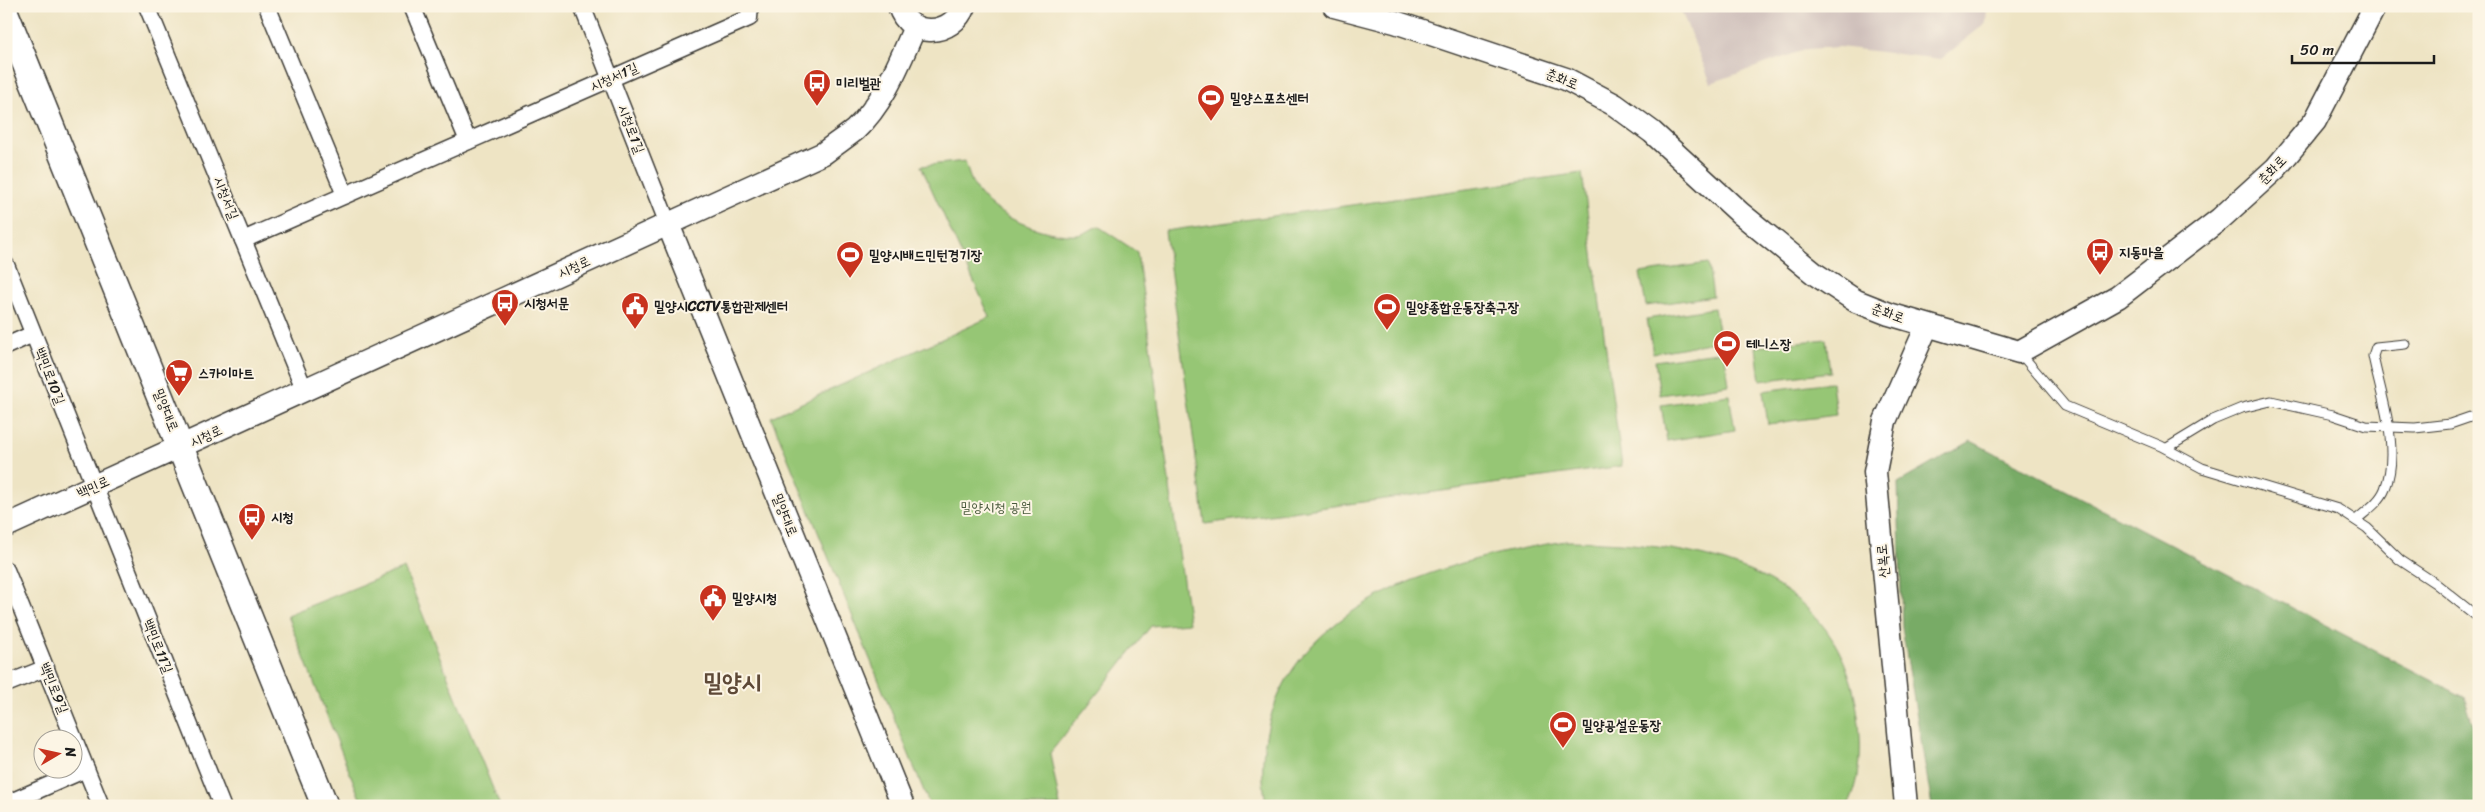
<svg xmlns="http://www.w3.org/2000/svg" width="2485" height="812" viewBox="0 0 2485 812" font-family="Sriracha,'Poor Story',sans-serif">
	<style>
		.industrial { fill: #cfc0bb }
		.green { fill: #96c675; stroke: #597148 }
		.forest { fill: #78ab66; stroke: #4a6441 }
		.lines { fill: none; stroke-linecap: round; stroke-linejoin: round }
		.lane-casing { stroke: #3c3a35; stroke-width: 11 }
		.street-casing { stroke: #3c3a35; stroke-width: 19 }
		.secondary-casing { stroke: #3c3a35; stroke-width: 25 }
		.primary-casing { stroke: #3c3a35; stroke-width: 29 }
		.lane { stroke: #fff; stroke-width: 9 }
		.street { stroke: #fff; stroke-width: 16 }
		.secondary { stroke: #fff; stroke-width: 22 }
		.primary { stroke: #fff; stroke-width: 26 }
		.labels { text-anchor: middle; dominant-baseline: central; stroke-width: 4; stroke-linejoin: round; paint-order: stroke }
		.street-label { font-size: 14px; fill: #1c1c1c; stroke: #fcf5e5 }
		.poi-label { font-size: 14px; font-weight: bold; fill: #1c1c1c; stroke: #fcf5e5; text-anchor: start }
		.park-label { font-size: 14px; fill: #47583b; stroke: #fcf5e5 }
		.town-label { font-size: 24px; font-weight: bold; fill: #5e4937; stroke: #fcf5e5 }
	</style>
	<rect width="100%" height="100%" fill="#fcf5e5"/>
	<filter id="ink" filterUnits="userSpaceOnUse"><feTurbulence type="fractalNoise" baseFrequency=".02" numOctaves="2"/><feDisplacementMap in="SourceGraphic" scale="10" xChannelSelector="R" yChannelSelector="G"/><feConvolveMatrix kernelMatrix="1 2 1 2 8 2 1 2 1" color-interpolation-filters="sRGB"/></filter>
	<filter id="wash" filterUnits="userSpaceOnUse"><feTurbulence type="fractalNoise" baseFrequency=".0096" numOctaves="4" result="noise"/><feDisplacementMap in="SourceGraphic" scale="20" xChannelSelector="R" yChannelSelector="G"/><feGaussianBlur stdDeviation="1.12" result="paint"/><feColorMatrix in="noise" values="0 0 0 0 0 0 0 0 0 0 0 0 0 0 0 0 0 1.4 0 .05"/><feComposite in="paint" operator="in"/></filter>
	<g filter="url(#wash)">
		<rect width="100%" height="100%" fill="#eee4c4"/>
		<polygon class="industrial" points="1679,6 1987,6 1986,23 1941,59 1839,47 1807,49 1711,83"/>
		<g class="green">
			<path d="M965,161c4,15 8,27 19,38 17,20 66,38 92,36 8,0 15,-6 22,-9l39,26 52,371 -38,3 -101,127 10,53h-130l-159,-389 219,-100 -69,-151z"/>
			<polygon points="1582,173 1622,466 1205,524 1165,231"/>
			<polygon points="1708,263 1713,296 1646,306 1640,273"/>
			<polygon points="1714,308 1720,341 1653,353 1647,319"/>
			<polygon points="1826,339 1830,372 1760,381 1756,347"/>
			<polygon points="1724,351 1729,385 1660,395 1655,361"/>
			<polygon points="1832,382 1836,415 1768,424 1763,391"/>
			<polygon points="1729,395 1735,430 1667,441 1661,405"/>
			<path d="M1566,541c121,1 270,23 291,168 5,32 6,68 -9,97h-581c-7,-27 -5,-57 2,-83 32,-125 185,-165 297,-182z"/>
			<polygon points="404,568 500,806 363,806 287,615"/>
		</g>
		<polygon class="forest" points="1971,441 2464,697 2479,743 2479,806 1932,806 1902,628 1898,483"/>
	</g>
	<g filter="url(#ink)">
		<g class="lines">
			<defs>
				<g id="lane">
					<polyline points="2020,353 2065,406 2161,446 2202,468 2338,509 2367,528 2400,560 2435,583 2479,618"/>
					<polyline points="2167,448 2213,420 2242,408 2271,401 2333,415 2366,426 2415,428 2450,424 2479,414"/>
					<path d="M2356,520c10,-9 24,-18 29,-31 16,-41 -4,-92 -12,-133l3,-9 29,-3"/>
				</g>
				<g id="street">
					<polyline points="147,6 305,391"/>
					<polyline points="267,6 345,195"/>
					<polyline points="412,6 468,141"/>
					<polyline points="582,6 668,224"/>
					<polyline points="243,240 749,18 750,6"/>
					<polyline points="6,265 222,806"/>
					<polyline points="6,346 33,334"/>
					<polyline points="6,570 101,806"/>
					<polyline points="6,684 46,668"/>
					<polyline points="6,804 86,769"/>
				</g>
				<g id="secondary">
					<path d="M899,6c10,34 54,30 65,0"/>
					<polyline points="1334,6 1395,22 1566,79 1615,105 1652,132 1740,213 1815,274 1856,301 1889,314 2019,352 2118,297 2220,219 2276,168 2315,121 2375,6"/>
					<polyline points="668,224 903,806"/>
					<path d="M6,526l818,-373c10,-8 21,-15 31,-23 29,-27 44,-67 60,-103"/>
					<polyline points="1906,806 1875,472 1885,421 1927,326"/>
				</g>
				<polyline id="primary" points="6,15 325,806"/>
			</defs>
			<use href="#lane" class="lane-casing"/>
			<use href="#street" class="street-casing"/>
			<use href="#secondary" class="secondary-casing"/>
			<use href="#primary" class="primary-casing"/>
			<use href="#lane" class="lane"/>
			<use href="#street" class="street"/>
			<use href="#secondary" class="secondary"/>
			<use href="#primary" class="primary"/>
		</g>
	</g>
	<defs>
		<symbol id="bus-pin" viewBox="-11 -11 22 30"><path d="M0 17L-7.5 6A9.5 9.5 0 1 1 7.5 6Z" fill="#c8321e" stroke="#fcf5e5"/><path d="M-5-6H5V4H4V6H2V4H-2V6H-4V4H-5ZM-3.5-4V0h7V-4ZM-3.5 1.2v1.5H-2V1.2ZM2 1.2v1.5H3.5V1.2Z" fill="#fff"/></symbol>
		<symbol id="stadium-pin" viewBox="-11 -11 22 30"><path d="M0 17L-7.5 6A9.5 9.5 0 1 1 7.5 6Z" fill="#c8321e" stroke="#fcf5e5"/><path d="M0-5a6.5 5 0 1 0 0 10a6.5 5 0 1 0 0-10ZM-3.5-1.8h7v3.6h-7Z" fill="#fff"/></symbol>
		<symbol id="civic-pin" viewBox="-11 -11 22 30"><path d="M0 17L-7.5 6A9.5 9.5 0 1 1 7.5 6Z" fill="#c8321e" stroke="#fcf5e5"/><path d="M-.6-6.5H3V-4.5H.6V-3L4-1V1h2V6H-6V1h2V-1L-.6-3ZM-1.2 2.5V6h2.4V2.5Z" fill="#fff"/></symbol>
		<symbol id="supermarket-pin" viewBox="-11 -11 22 30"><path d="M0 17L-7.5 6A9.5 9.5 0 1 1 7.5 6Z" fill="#c8321e" stroke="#fcf5e5"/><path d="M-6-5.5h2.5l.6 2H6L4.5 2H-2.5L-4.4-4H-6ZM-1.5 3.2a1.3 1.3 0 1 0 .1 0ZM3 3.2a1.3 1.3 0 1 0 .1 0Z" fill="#fff"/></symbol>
	</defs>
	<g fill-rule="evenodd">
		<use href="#bus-pin" x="801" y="67" width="32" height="43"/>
		<use href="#stadium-pin" x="1195" y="82" width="32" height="43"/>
		<use href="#bus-pin" x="2084" y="236" width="32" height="43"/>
		<use href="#stadium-pin" x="834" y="239" width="32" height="43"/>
		<use href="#bus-pin" x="489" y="287" width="32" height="43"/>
		<use href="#civic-pin" x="619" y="290" width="32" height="43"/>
		<use href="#stadium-pin" x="1371" y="291" width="32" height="43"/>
		<use href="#stadium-pin" x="1711" y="328" width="32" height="43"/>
		<use href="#supermarket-pin" x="163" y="357" width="32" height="43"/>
		<use href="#bus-pin" x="236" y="501" width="32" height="43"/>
		<use href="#civic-pin" x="697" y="582" width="32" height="43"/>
		<use href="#stadium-pin" x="1547" y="709" width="32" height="43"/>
	</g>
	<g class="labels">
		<g class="street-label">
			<text transform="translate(614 77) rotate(-24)">시청서1길</text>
			<text transform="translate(1562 79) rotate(22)">춘화로</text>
			<text transform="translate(631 129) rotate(69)">시청로1길</text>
			<text transform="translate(2272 170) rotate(-46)">춘화로</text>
			<text transform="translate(226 198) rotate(68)">시청서길</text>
			<text transform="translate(574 267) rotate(-25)">시청로</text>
			<text transform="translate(1888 313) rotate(20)">춘화로</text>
			<text transform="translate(50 376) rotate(69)">백민로10길</text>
			<text transform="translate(166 410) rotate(68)">밀양대로</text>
			<text transform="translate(206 436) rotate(-25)">시청로</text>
			<text transform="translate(93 487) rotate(-24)">백민로</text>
			<text transform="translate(785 515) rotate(68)">밀양대로</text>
			<text transform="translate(1883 561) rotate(-95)">산복로</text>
			<text transform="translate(158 646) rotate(68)">백민로11길</text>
			<text transform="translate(54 688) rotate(68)">백민로9길</text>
		</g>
		<g class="poi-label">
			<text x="836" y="83">미리벌관</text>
			<text x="1230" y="98">밀양스포츠센터</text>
			<text x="2119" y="252">지동마을</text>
			<text x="869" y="255">밀양시배드민턴경기장</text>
			<text x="524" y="303">시청서문</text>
			<text x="654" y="306">밀양시CCTV통합관제센터</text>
			<text x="1406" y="307">밀양종합운동장축구장</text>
			<text x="1746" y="344">테니스장</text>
			<text x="198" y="373">스카이마트</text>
			<text x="271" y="517">시청</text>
			<text x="732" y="598">밀양시청</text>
			<text x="1582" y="725">밀양공설운동장</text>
		</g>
		<g class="park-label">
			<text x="996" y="507">밀양시청 공원</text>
		</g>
		<g class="town-label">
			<text x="732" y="682">밀양시</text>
		</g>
	</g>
	<rect width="2485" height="812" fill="none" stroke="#fcf5e5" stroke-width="25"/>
	<g transform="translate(58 754) rotate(81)"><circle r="24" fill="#fcf5e5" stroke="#a29e95"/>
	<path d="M0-4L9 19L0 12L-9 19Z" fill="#c8321e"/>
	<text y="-8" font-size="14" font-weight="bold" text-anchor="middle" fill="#1c1c1c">N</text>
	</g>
	<path d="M2292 55v8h142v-8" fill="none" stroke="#1c1c1c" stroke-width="2.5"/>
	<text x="2300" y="55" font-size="15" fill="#1c1c1c" stroke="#fcf5e5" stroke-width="4" paint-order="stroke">50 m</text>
</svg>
